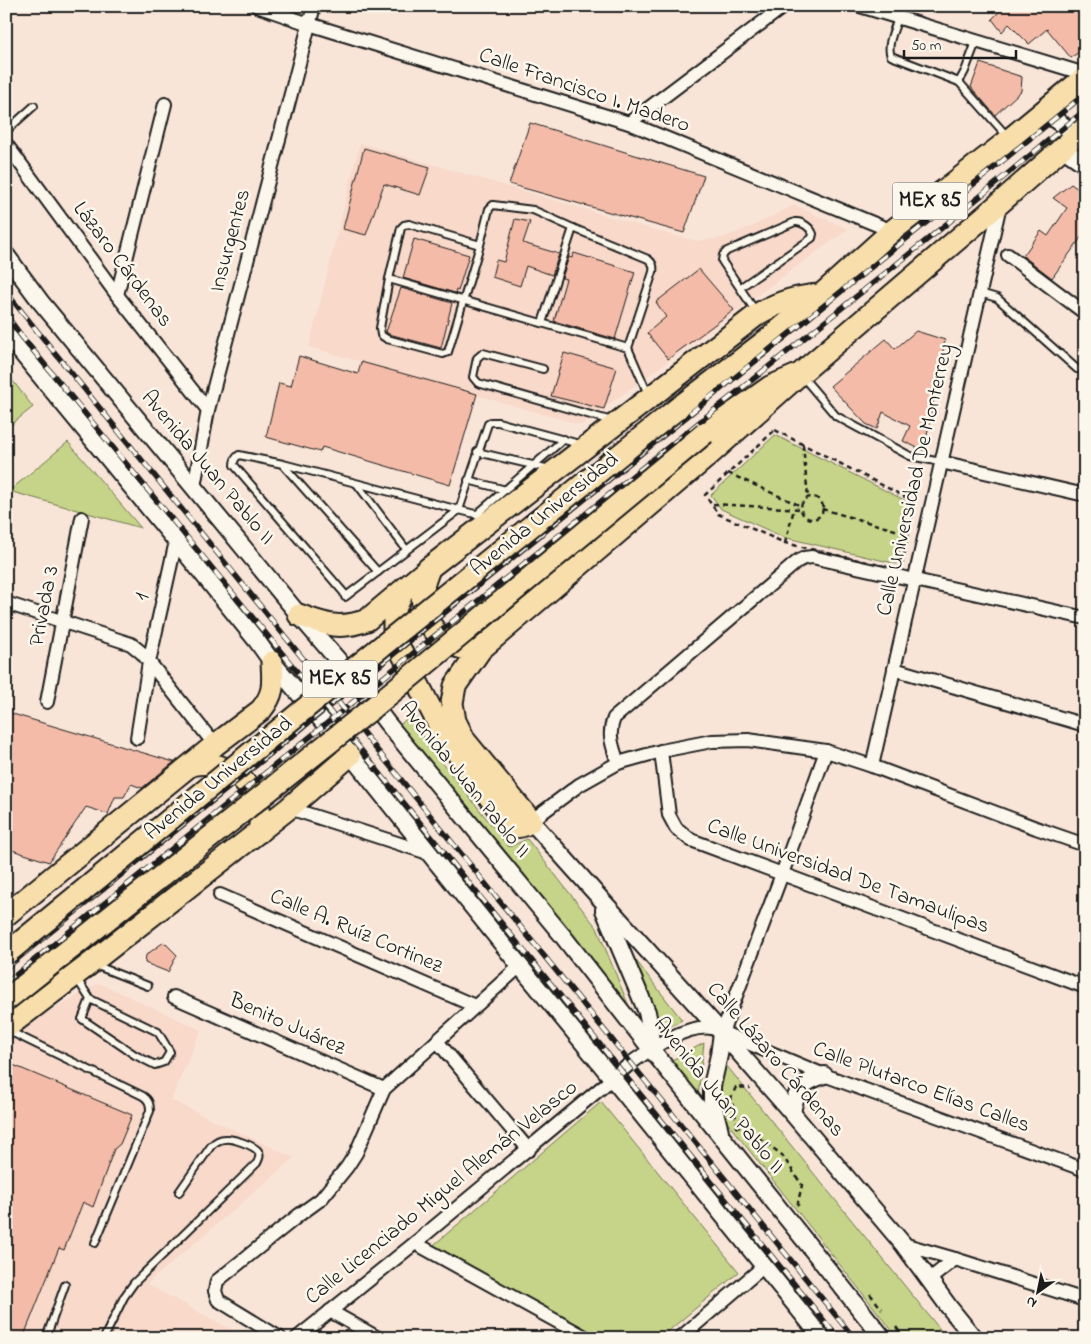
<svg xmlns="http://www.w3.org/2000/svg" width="1091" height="1344" viewBox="0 0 1091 1344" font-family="'Indie Flower',sans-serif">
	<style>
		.built { fill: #f8d9ca }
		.green { fill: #c5d488; stroke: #707852 }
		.building { fill: #f4bca8; stroke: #1c1c1c }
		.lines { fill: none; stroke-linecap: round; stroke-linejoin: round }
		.service-casing { stroke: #1c1c1c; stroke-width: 10 }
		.minor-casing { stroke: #1c1c1c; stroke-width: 16 }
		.tertiary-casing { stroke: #1c1c1c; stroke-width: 20 }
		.trunk-casing { stroke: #1c1c1c; stroke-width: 25 }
		.path { stroke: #1c1c1c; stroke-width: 2.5; stroke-dasharray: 5 4; stroke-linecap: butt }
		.service { stroke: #fbf7ec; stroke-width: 6 }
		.minor { stroke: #fbf7ec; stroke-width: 12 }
		.tertiary { stroke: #fbf7ec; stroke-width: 16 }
		.trunk { stroke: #f8deab; stroke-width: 21 }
		.rail-casing { stroke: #1c1c1c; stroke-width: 5.5 }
		.rail { stroke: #fbf7ec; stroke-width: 4; stroke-dasharray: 11; stroke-linecap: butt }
		.trunk-bridge-casing { stroke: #1c1c1c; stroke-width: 25; stroke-linecap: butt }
		.trunk-bridge { stroke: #f8deab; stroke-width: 21 }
		.labels { text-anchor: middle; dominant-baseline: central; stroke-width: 5; stroke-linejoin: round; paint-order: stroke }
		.shield { fill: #fbf7ec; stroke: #5f5e5a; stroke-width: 1 }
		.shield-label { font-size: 21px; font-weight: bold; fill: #1c1c1c }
		.street-label { font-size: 22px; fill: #1c1c1c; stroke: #fbf7ec }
	</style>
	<rect width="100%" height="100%" fill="#f9e5d8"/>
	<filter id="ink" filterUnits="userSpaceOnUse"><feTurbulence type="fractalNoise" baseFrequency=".02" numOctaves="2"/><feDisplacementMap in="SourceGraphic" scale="10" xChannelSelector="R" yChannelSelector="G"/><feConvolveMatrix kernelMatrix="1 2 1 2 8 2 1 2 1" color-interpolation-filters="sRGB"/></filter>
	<g filter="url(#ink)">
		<g class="built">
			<polygon points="360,143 672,235 697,241 722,238 753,226 794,205 848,229 581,425 309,347"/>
			<polygon points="99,983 201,1030 171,1100 294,1158 147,1284 247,1338 6,1338 6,1043 43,1015"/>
		</g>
		<g class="green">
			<polygon points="6,372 33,407 6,429"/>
			<polygon points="775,435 908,502 897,564 783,537 721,509 711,495"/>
			<polygon points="68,442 141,528 9,491"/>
			<polygon points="414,711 425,741 509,847 527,839 597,928 632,1014 395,730"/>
			<polygon points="617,936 682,1020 660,1031"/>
			<polygon points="704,1043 698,1097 670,1061"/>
			<polygon points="722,1060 947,1338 898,1338 714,1106"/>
			<polygon points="601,1102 739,1272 660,1338 597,1338 429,1249"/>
		</g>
		<g class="building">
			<polygon points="1005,6 1085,6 1085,47 1071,58 1047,29 1029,44 1009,24 1002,32 992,19"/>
			<polygon points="980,63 1022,77 1021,91 995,115 971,87"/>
			<polygon points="530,123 704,176 684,233 509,184"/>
			<polygon points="364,148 430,167 420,195 384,184 366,235 343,229"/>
			<polygon points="1071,184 1085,194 1085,232 1052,278 1023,256 1041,231 1048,236 1067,208 1053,198"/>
			<polygon points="515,219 530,222 523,243 559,254 552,275 526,266 520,286 492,277 496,260 504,262"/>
			<polygon points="414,239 469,255 458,291 456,290 455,293 403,278"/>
			<polygon points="574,253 635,272 615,339 554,321 566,279 562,278 569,257 572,258"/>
			<polygon points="699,269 734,310 668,359 647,333 666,317 656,302"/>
			<polygon points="401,288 452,303 441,348 389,334 386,332"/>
			<polygon points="916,331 945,340 924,451 903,441 910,426 883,412 877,429 866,424 830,386 886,339 895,349"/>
			<polygon points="564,353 617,368 604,409 551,396"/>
			<polygon points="299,356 358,374 361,362 477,394 450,485 322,447 320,452 266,437 279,383 291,386"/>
			<polygon points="6,712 174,762 142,788 131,784 124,797 115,797 108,814 86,807 49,862 6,848"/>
			<polygon points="164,942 177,955 168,972 145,963 146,955"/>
			<polygon points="13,1065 132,1115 120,1144 114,1149 93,1207 83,1202 64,1250 59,1248 23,1338 6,1338 6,1083"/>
		</g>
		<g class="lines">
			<defs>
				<g id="service">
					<path d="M898,18c-3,10 -12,27 -7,38l68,26 6,-11 11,-29"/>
					<polyline points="959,82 1007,136"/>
					<polyline points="6,131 34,106"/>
					<polyline points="480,245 409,224 404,225 401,228 389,279 380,328 381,335 387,339 443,354 448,352 480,245 489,209 493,205 533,210 573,228"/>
					<polyline points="389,279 628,348"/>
					<path d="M741,287l71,-49 1,-4c-2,-6 -11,-13 -18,-12l-68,29 -4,4 -1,6 34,51"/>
					<polyline points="980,293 997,298 1077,369"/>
					<path d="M542,323l31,-95 75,31c5,4 6,7 5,13l-25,76 20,46"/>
					<polyline points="543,369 483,353 477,358 473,377 478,383 612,421"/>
					<polyline points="802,376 836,416 910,456 941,462"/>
					<polyline points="477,452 550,469"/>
					<polyline points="283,465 378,572"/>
					<polyline points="468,480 506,490"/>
					<polyline points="357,484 406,549"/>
					<polyline points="476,515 564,439"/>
					<path d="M487,517l-28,-7 -176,-46 -44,-9c-4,3 -5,5 -5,10l110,128 1,4 114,-87 29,-86 3,-2h7l85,23"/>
					<polyline points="95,965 148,986"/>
					<polyline points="77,979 90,999 158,1032 170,1052 164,1062 155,1065 135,1055 82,1019 90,999"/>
					<path d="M9,1031l134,65c6,4 7,8 7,15l-55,132"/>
					<polyline points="46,1338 65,1285"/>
					<path d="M104,1338l20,-41 10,-14 123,-120c2,-4 4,-8 1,-12 -5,-6 -26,-13 -33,-12 -6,0 -10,3 -14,7l-32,46"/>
				</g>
				<g id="minor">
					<polyline points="257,6 309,24 629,123 892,231"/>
					<polyline points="860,6 1085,74"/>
					<polyline points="629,123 784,6"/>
					<polyline points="6,144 117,295 208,410"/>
					<polyline points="1008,255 1085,313"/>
					<polyline points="117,295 165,104"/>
					<polyline points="941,462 1085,495"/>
					<polyline points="194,487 208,410 314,6"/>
					<polyline points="6,603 131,644 142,653 215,745"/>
					<polyline points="894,669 1085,725"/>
					<polyline points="47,702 82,518"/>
					<polyline points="137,738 149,662 176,541"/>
					<polyline points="661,751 669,815 676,828 691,840 1085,987"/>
					<path d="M618,763c-5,-16 -11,-28 -4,-45l184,-157 6,-3 8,-1 273,61"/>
					<polyline points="872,766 1000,205"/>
					<polyline points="289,808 431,854"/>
					<polyline points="531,821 579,785 618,763 661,751 712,741 748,740 826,751 872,766 1036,828 1085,845"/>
					<polyline points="220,895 475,1006"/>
					<polyline points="174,997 384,1089"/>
					<polyline points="722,1033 782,874 826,751"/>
					<polyline points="437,1041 529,1150"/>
					<polyline points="415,1243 587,1338"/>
					<polyline points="903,1244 955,1259 1085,1300"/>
					<polyline points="930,1279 955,1259"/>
					<polyline points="330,1311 378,1338"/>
					<polyline points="280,1338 218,1300 215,1291 217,1281 299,1215 321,1199 347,1167 356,1153 384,1089 520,966"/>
					<path d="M297,1338l118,-95 216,-180c21,-15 55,-39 81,-35l112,47 261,95"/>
					<polyline points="680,1338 764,1266"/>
				</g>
				<g id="tertiary">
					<polyline points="1043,111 1085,141"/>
					<polyline points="1062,148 1085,164"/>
					<polyline points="6,255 40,301 299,615 350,674 387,723 562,935 651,1049 883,1338"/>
					<polyline points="6,334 176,541 257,641 272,662 336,737 520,966 612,1078 822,1338"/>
					<polyline points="531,821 599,897 722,1033 792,1113 903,1244 949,1307 974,1338"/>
					<polyline points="604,910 647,1012 650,1027 651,1049"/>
					<path d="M792,1113c4,-24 9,-30 32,-38"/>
					<polyline points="720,1131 712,1101 712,1086 719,1055 722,1033"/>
				</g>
				<g id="trunk">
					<polyline points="678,408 768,339 821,295 892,231 1010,139 1085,77"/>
					<polyline points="705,433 770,387 800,374 1000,203 1085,128"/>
					<path d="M429,568c-1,5 -4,10 -5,15 -7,32 11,59 42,66"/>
					<path d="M403,591l-8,18 -1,10v10l4,16 41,80 14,22 54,74c9,8 15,7 24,0l-66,-80 -10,-20 -3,-18 3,-17 26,-37 229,-195 90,-80"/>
					<path d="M299,615c27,10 41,15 68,5l62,-52 329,-254c20,-12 39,-18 63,-19"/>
					<path d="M191,765c6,-1 13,-2 19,-1 25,4 46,24 50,49 1,6 0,13 -1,19"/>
					<path d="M6,915l209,-170 46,-35c14,-17 12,-27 11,-48"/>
					<polyline points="6,1028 91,963 289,808 350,755"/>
				</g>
			</defs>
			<use href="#service" class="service-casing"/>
			<use href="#minor" class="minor-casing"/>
			<use href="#tertiary" class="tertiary-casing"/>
			<use href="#trunk" class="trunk-casing"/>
			<g class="path">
				<polygon points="775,430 915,502 901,570 785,543 718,514 705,495"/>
				<polyline points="803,445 808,498"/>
				<polyline points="728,473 801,506"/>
				<circle cx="812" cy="508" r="11"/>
				<polyline points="713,504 801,509"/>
				<polyline points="822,509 909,534"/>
				<polyline points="785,543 794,509"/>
				<polyline points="738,1126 731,1098 736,1087 750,1088"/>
				<polyline points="736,1128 738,1126 741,1127 765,1142 782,1155 802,1185 798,1202 798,1206"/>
				<polyline points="870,1294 882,1309"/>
				<polyline points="896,1327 904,1338"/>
			</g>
			<use href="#service" class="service"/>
			<use href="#minor" class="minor"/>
			<use href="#tertiary" class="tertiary"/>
			<use href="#trunk" class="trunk"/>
			<defs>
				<g id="rail">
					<polyline points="6,292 34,327 854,1338"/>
					<polyline points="6,315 23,338 318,697 838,1338"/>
					<path d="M6,968c359,-293 720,-583 1079,-874"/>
					<polyline points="6,983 636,473 938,231 1085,110"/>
				</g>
			</defs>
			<use href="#rail" class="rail-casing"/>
			<use href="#rail" class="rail"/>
			<defs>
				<g id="trunk-bridge">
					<polyline points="6,954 336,683 678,408"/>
					<polyline points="6,1000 375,706 705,433"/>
				</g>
			</defs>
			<use href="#trunk-bridge" class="trunk-bridge-casing"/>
			<use href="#trunk-bridge" class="trunk-bridge"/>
		</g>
	</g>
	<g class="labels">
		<g class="shield">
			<rect x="892.5" y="182.5" width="75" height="37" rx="4"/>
			<rect x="302.5" y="660.5" width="75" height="37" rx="4"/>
		</g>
		<g class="shield-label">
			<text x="930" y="201">MEX 85</text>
			<text x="340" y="679">MEX 85</text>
		</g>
		<g class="street-label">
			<text transform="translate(584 91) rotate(19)">Calle Francisco I. Madero</text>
			<text transform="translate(231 241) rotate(-75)">Insurgentes</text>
			<text transform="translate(122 265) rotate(53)">Lázaro Cárdenas</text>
			<text transform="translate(207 468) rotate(50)">Avenida Juan Pablo II</text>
			<text transform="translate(916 480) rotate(-77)">Calle Universidad De Monterrey</text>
			<text transform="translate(545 515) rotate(-39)">Avenida Universidad</text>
			<text transform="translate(143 597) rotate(-77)">1</text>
			<text transform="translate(45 606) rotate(-79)">Privada 3</text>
			<text transform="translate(219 779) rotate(-39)">Avenida Universidad</text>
			<text transform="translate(464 780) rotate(51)">Avenida Juan Pablo II</text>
			<text transform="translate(848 877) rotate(20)">Calle Universidad De Tamaulipas</text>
			<text transform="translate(356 932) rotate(23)">Calle A. Ruíz Cortinez</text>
			<text transform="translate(287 1025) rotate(24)">Benito Juárez</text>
			<text transform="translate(775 1060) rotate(49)">Calle Lázaro Cárdenas</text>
			<text transform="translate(921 1088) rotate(20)">Calle Plutarco Elías Calles</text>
			<text transform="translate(718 1096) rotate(51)">Avenida Juan Pablo II</text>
			<text transform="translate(442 1193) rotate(-39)">Calle Licenciado Miguel Alemán Velasco</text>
		</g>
	</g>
	<rect width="1091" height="1344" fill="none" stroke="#fbf7ec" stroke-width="25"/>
	<rect x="12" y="12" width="1066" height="1319" fill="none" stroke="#1c1c1c" stroke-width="2" filter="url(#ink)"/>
	<g transform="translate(1038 1292) rotate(213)" stroke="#fbf7ec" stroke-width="4" paint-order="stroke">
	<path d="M0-4L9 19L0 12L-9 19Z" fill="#1c1c1c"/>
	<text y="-8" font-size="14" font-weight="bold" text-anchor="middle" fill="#1c1c1c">N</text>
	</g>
	<path d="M904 50v8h112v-8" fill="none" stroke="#1c1c1c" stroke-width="2.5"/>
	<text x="911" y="50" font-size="15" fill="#1c1c1c" stroke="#fbf7ec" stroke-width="4" paint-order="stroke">50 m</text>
</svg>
